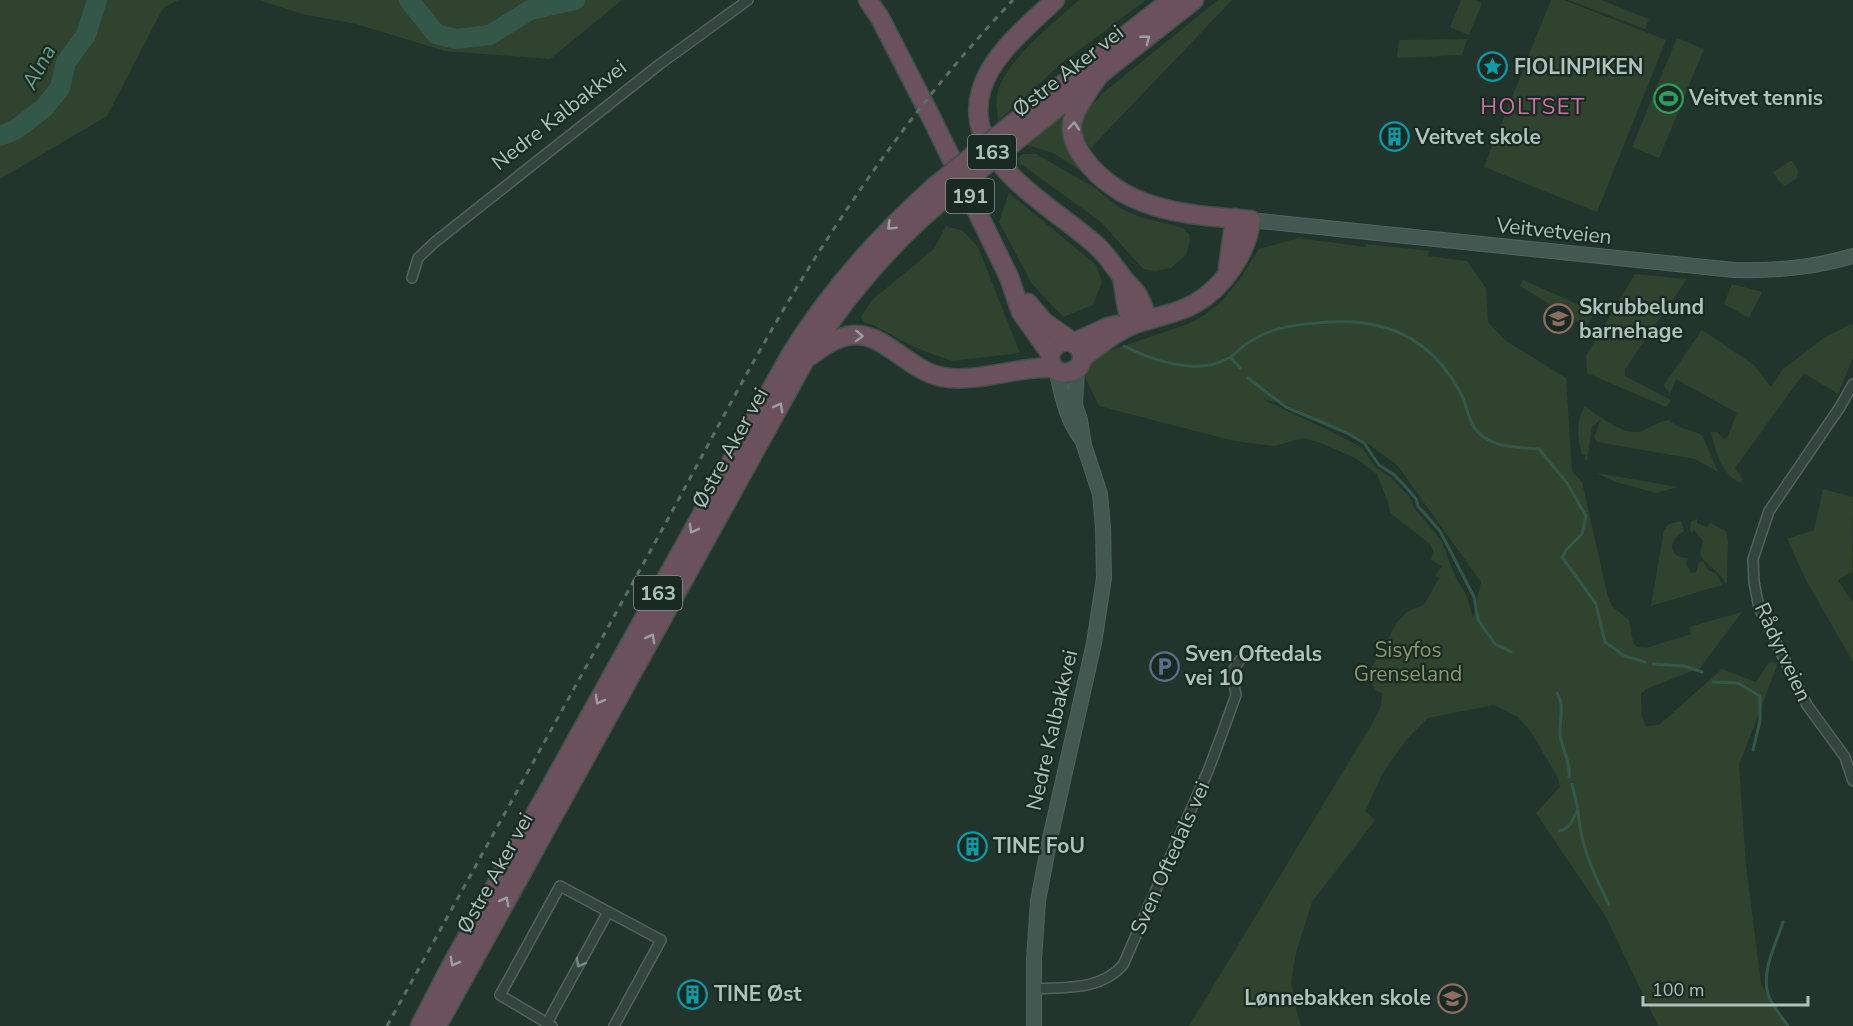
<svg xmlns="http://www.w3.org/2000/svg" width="1853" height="1026" viewBox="0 0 1853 1026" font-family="'Nunito Sans',sans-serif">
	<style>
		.green { fill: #30432e; fill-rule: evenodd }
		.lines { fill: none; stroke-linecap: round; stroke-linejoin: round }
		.stream { stroke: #33584a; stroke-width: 3 }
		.river { stroke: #33584a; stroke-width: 20 }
		.street-casing { stroke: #51635c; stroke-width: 12 }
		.secondary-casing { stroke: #51635c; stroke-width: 16 }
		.highway-casing { stroke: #3e5049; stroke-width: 21 }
		.street { stroke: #34453f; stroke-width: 9 }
		.secondary { stroke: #425850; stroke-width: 14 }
		.highway { stroke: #6b515b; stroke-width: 18 }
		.rail { stroke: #586e66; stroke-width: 3; stroke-dasharray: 6 6; stroke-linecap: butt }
		.highway-bridge-casing { stroke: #3e5049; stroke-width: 21; stroke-linecap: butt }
		.highway-bridge { stroke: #6b515b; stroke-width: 18 }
		.oneway { stroke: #9aa09e }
		.oneway2 { stroke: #778a83 }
		.labels { text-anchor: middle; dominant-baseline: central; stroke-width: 4.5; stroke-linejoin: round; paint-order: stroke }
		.shield { fill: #192a23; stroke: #81948d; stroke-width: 1.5 }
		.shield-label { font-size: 20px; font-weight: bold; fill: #aec2bb }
		.poi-label { font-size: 21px; font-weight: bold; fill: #aec2bb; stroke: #192a23; text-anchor: start }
		.street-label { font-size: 21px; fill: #aec2bb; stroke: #192a23 }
		.park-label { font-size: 21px; fill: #8c966f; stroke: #192a23 }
		.water-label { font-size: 22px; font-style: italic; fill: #699f8a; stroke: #192a23 }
		.neighbourhood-label { font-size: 22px; letter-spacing: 1.5px; fill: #d070a4; stroke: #192a23 }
	</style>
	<rect width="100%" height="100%" fill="#21352d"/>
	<g class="green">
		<polygon points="0,0 178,0 163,8 107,116 0,179"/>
		<polygon points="259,0 622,0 550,59 445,51 356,24 302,14"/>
		<path d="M1079,0h67l-83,62 -65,59c0,-8 -3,-19 -1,-27 10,-36 55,-69 82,-94z"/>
		<polygon points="1218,0 1232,0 1091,148 1083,139 1080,128 1084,114 1103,93"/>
		<polygon points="1461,0 1475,0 1482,3 1469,35 1450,27"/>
		<polygon points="1551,0 1564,0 1666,40 1597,212 1484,167"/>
		<polygon points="1569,0 1601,0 1649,19 1645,29"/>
		<polygon points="1677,38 1704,49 1659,158 1632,147"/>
		<polygon points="1467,39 1462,55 1397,58 1399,40"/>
		<polygon points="1077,102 1086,174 1053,153 1027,145 1026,142"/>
		<polygon points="1023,154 1036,154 1092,186 1120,208 1140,217 1183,228 1189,234 1190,241 1186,255 1171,268 1155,271 1143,269 1101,222 1021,164 1017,159"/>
		<polygon points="1790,161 1792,161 1798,170 1797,178 1785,186 1779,181 1773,172"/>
		<polygon points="1009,193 1096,265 1102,282 1093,305 1063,317 1032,284 999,222"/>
		<polygon points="946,226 963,231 978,247 1020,353 952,361 916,348 873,325 863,322 861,317 872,300 934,249"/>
		<path d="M1298,238l68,9v-3l64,7 -3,5 40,5 19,27 2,34 18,19 60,37 6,93 10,11 26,115 4,9 17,14 4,22 4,5 9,1 45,-14 -2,-7 53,-15 -42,56 -54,21 -5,5 1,23 4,9 13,-1 63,-56 34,13 13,-20 9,1 -39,102 7,100 15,119 25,42h-128l-52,-109 -70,-104 24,-26 -2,-9 -27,-46 -13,-15 -24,-12 -66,13 -21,21 -22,30 -20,42 10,9 -63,82 -16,51 -5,29 6,31 4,13h-112l186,-307 6,-13 1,-12 -6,-4 -6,-10 1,-12 27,-47 10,-10 16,-6 15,-27 -4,-2 7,-10 -11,-6 2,-9 -3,-7 -40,-31 -1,-8 -12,-31 -22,-16 -34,-15 -18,-5 -28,8 -41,-5 -135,-35 -15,-31 13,-20 91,-31 18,-10 16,-13 17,-21 20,-31zM1262,399l25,6 76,35 34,25 84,117 -8,36 -6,-22 -12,-20 -14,-36 -27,-32 -5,-12 -19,-19 -15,-10 -13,-19 -24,-13z"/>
		<polygon points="1635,274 1687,279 1625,369 1625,376 1671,400 1666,407 1587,373 1586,356"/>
		<polygon points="1523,280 1593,311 1594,314 1586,327 1520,286"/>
		<polygon points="1732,284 1762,292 1749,318 1724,304"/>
		<path d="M1851,324l2,2v32l-15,36 -34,-21 -69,95 8,12 -3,3c-20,-11 -24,-31 -29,-51h6l7,7 4,-3 9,-23 -61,-34 -6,15 -6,-9 38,-55 52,35 17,22 11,-17 43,-33z"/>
		<path d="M1585,406c13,10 40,31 57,25 9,-4 16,-9 27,-11 8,9 22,9 33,15l16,37 -23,-13 -98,-17 -3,-5 7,-18 -9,8 -5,33h-2v-5l-3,-1c-5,-16 -6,-34 3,-48z"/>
		<polygon points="1596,473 1678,487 1656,493 1616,482"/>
		<polygon points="1823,489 1853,497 1852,572 1838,580 1853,603 1853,662 1806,580 1787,539 1814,530"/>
		<path d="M1697,519v4l10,4 3,-4 16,8 2,10 -1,43 -2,-1c-7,-15 -19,-17 -24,-27 -2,-4 1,-10 2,-15l-9,-11 -2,3 -2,-2 1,-10z"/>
		<path d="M1681,521l3,10c-16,9 -17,26 4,27l-2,6 5,9 5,-1 3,-10 4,-1 5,9 9,4 5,11 -71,21 13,-76 5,-6z"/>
	</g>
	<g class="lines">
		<g class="stream">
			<path d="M1124,346c30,15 72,30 105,12 6,-3 11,-10 17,-14 6,-4 14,-8 20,-11 24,-10 78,-14 104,-9 42,7 70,31 90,68 8,14 7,29 19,41 14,15 41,14 60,16l28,34 19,33 -4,18 -15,15 -5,8 34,47 9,38 20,14 20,6"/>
			<polyline points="1231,358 1240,368"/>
			<polyline points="1248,378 1286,407 1347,433 1364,443 1379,465 1393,474 1405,486 1416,499 1418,506 1440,531 1474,597 1478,620 1495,644 1511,652"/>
			<polyline points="1653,664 1685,666 1702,672"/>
			<polyline points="1713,682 1738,683 1760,696 1760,721 1753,750"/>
			<path d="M1557,693c8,12 2,29 3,42 2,15 11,27 9,42"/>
			<path d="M1578,810c2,35 16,64 31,95"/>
			<path d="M1559,831c13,-3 12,-11 19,-21l-6,-26"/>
			<path d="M1783,922c-7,22 -22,49 -15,72 3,11 14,23 20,32"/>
		</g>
		<g class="river">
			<polyline points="409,0 436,34 456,39 490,35 530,10 575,0"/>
			<polyline points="0,136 15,130 44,108 60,88 66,62 86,35 97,0"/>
		</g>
		<defs>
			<g id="street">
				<polyline points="412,278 418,258 435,242 660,64 748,0"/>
				<polyline points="1853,384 1840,407 1769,511 1753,559 1754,582 1759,608 1807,705 1845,757 1853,781"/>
				<path d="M1033,989c32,-2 67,2 90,-24l85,-194 15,-40 13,-36 -4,-23 8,-12"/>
				<polyline points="547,1023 608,912"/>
				<polyline points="552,1026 500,995 560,886 661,940 614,1026"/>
			</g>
			<g id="secondary">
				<path d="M1251,220l483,50c41,1 80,-2 119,-14"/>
				<path d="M1056,370c8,30 8,44 26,70"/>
				<polyline points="1034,1026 1034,960 1038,901 1049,843 1094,643 1104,578 1103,528 1100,494 1084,445 1080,420 1075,405 1077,369"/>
			</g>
			<g id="highway">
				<polyline points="868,0 880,18 930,115 1009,277 1021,312 1050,353"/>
				<path d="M1055,0c-23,22 -49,43 -65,70 -47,82 59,132 107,176 11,10 17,21 26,32 2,3 6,6 9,10 8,8 12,21 16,32"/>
				<polyline points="1016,121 1171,0"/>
				<polyline points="1023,135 1194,0"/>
				<polyline points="1228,267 1235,218"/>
				<polyline points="1122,277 1127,308 1133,325"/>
				<path d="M1028,303l16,19 33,23c21,27 -30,42 -27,8l8,-10 12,-2"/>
				<polyline points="1073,343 1108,327 1117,325"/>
				<path d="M810,356c11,-8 23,-17 37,-20 36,-9 62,39 102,42 35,3 70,-12 105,-10"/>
				<path d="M1082,358c15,-11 33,-26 50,-33 20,-8 43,-10 62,-21 29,-16 53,-51 57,-84 -61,-5 -129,-8 -168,-63 -8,-11 -14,-24 -10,-38 5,-16 18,-31 26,-44"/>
				<path d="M420,1026l31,-60 340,-612c40,-64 87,-117 143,-167"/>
				<path d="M437,1026l369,-668c37,-59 82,-112 135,-157"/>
			</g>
		</defs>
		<use href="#street" class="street-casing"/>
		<use href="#secondary" class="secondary-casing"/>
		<use href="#highway" class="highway-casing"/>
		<use href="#street" class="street"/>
		<use href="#secondary" class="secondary"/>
		<use href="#highway" class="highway"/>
		<path class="rail" d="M387,1026c92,-166 184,-332 276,-498 52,-95 102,-193 161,-284 56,-87 118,-169 189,-244"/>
		<defs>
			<g id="highway-bridge">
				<polyline points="934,187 1016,121"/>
				<polyline points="941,201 1023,135"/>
			</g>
		</defs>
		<use href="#highway-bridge" class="highway-bridge-casing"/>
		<use href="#highway-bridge" class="highway-bridge"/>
	</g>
	<defs><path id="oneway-chevron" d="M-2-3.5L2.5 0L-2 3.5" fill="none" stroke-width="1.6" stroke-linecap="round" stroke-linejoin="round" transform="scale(1.5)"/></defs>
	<g class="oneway">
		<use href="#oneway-chevron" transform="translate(1146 39) rotate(-38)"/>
		<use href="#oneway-chevron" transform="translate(1074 126) rotate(-85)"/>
		<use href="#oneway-chevron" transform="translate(891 226) rotate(136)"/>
		<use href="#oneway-chevron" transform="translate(859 336) rotate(2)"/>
		<use href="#oneway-chevron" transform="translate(779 407) rotate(-61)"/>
		<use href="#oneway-chevron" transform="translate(693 529) rotate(119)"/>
		<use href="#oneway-chevron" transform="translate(651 638) rotate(-61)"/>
		<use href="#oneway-chevron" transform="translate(599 700) rotate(119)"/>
		<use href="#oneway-chevron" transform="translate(505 901) rotate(-61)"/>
		<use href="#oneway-chevron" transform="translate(454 962) rotate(119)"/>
	</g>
	<use class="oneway2" href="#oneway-chevron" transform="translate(580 963) rotate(119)"/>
	<defs>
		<symbol id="sight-ring" viewBox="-11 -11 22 22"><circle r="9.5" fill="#192a23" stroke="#0f9aa8" stroke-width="1.5"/><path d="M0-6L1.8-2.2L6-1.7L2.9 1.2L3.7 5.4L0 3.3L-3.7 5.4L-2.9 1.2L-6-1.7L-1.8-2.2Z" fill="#0f9aa8"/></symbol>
		<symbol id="stadium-ring" viewBox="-11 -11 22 22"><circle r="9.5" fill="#192a23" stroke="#2e9e5b" stroke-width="1.5"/><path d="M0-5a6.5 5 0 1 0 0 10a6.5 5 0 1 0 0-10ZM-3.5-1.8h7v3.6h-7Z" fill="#2e9e5b"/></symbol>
		<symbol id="building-ring" viewBox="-11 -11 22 22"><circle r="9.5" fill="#192a23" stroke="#0f9aa8" stroke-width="1.5"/><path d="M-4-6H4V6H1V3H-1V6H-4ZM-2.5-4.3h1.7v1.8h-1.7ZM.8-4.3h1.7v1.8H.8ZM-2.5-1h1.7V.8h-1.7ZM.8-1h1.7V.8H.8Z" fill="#0f9aa8"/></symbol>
		<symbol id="school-ring" viewBox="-11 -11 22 22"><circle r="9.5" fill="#192a23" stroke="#8d6e63" stroke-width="1.5"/><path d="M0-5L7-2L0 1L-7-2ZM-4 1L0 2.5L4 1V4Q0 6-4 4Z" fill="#8d6e63"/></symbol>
		<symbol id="parking-ring" viewBox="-11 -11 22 22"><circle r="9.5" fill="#192a23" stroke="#5c6f8a" stroke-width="1.5"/><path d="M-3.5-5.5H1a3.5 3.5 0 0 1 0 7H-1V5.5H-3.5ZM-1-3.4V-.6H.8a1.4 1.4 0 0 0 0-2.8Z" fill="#5c6f8a"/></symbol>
	</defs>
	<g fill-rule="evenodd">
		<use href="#sight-ring" x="1476" y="50" width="33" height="33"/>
		<use href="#stadium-ring" x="1652" y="82" width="33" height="33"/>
		<use href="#building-ring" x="1378" y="120" width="33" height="33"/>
		<use href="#school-ring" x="1542" y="302" width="33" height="33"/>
		<use href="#parking-ring" x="1148" y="650" width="33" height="33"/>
		<use href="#building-ring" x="956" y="830" width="33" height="33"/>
		<use href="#building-ring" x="676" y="978" width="33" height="33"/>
		<use href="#school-ring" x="1436" y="982" width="33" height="33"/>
	</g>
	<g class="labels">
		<g class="shield">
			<rect x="968" y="135" width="48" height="34" rx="4.5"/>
			<rect x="946" y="179" width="48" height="34" rx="4.5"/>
			<rect x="634" y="576" width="48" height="34" rx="4.5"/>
		</g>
		<g class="shield-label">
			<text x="992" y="152">163</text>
			<text x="970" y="196">191</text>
			<text x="658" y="593">163</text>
		</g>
		<g class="poi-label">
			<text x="1514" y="67">FIOLINPIKEN</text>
			<text x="1689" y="98">Veitvet tennis</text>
			<text x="1415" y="137">Veitvet skole</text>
			<text x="1579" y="307">Skrubbelund<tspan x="1579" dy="24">barnehage</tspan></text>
			<text x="1185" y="654">Sven Oftedals<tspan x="1185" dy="24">vei 10</tspan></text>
			<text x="993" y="846">TINE FoU</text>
			<text x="714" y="994">TINE Øst</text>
			<text x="1431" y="998" text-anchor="end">Lønnebakken skole</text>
		</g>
		<g class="street-label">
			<text transform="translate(1068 71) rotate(-38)">Østre Aker vei</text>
			<text transform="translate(559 115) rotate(-38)">Nedre Kalbakkvei</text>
			<text transform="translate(1554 231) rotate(6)">Veitvetveien</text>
			<text transform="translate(730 448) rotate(-61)">Østre Aker vei</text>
			<text transform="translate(1783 652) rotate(65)">Rådyrveien</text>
			<text transform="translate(1052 730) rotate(-77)">Nedre Kalbakkvei</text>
			<text transform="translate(1170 858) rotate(-66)">Sven Oftedals vei</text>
			<text transform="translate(495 873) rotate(-61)">Østre Aker vei</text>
		</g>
		<g class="park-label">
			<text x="1408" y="650">Sisyfos<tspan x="1408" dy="24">Grenseland</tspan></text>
		</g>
		<g class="water-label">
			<text transform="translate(39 67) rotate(-62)">Alna</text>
		</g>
		<g class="neighbourhood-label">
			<text x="1533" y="107">HOLTSET</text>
		</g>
	</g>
	<path d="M1643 996v9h165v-9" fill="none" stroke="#aec2bb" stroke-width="3"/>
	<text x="1652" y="996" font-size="18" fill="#aec2bb" stroke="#192a23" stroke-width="4.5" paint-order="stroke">100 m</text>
</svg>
